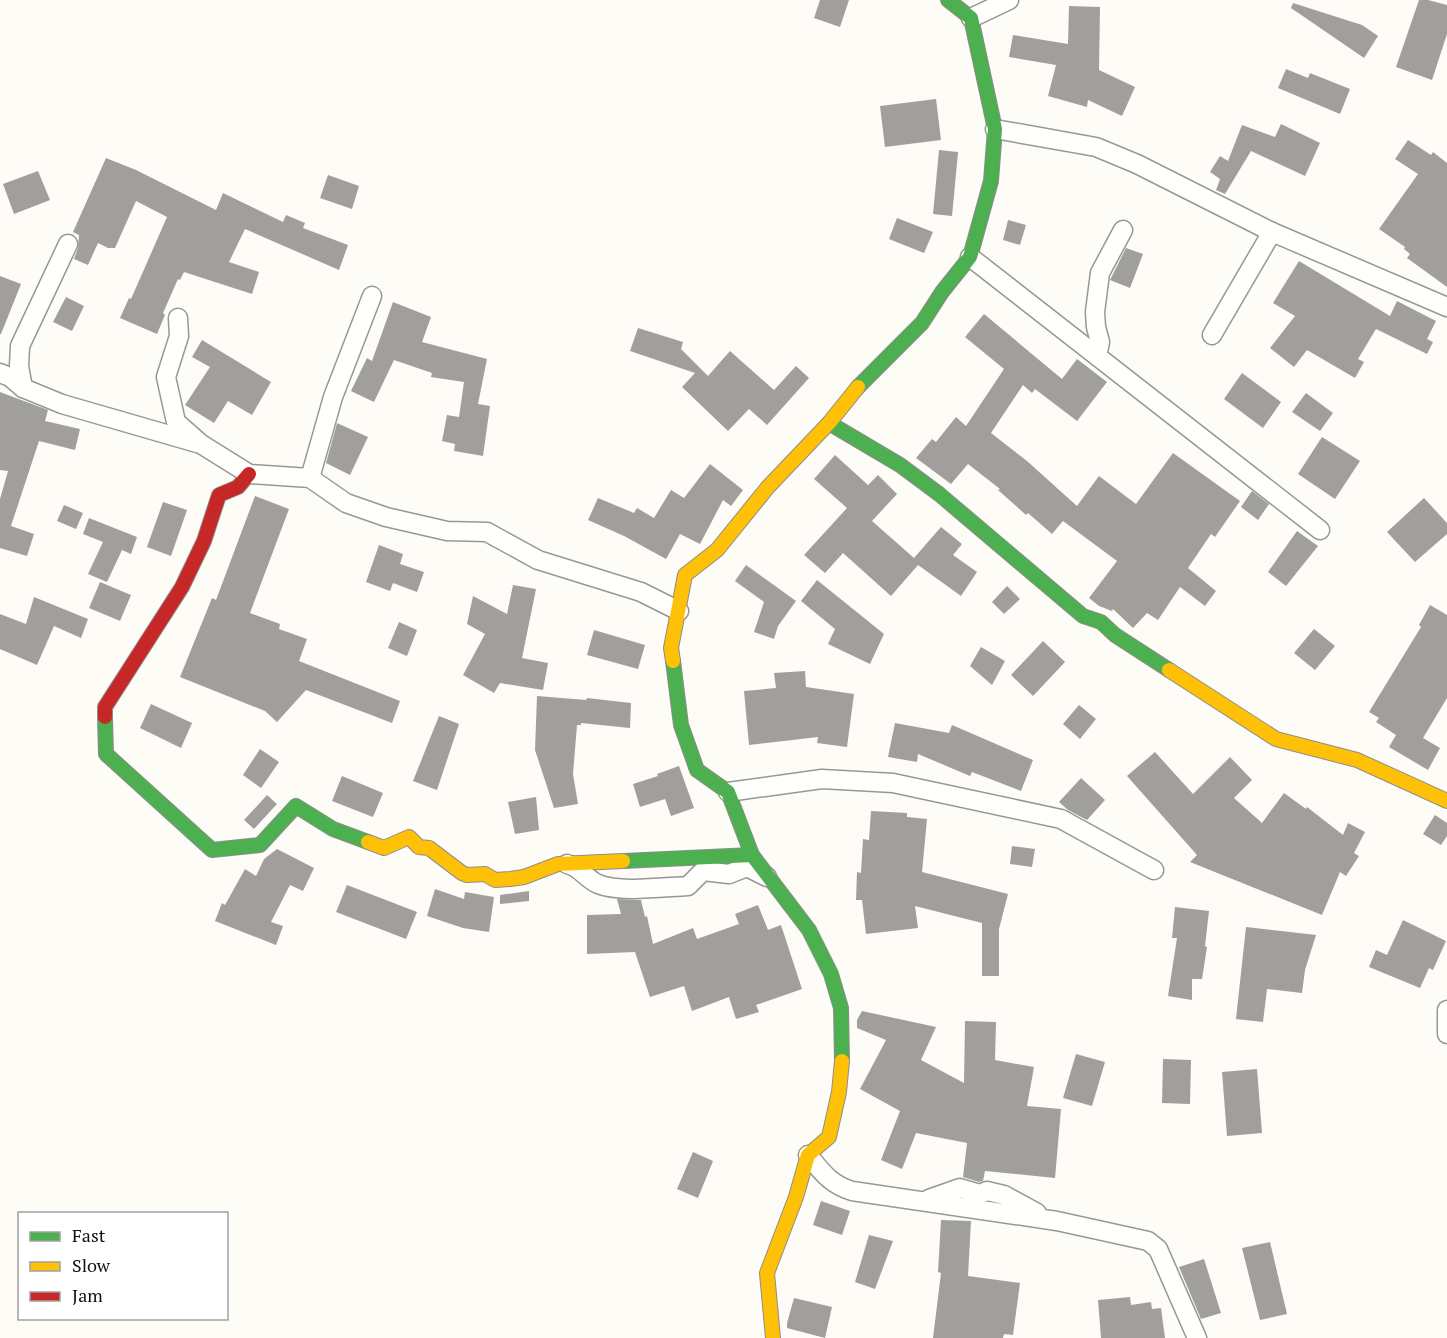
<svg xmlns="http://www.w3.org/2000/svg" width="1447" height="1338" viewBox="0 0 1447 1338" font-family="'PT Serif',serif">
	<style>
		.building { fill: #a19f9c }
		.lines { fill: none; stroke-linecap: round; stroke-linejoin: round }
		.street-casing { stroke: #979795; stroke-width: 21 }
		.fast-casing { stroke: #8e8d8b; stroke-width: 16 }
		.slow-casing { stroke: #8e8d8b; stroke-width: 16 }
		.jam-casing { stroke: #8e8d8b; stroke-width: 16 }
		.street { stroke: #fffffe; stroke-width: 18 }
		.fast { stroke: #4caf50; stroke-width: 14 }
		.slow { stroke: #ffc107; stroke-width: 14 }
		.jam { stroke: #c62828; stroke-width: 14 }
	</style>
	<rect width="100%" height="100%" fill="#fdfcf7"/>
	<g class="building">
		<polygon points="820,0 849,0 840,27 814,18"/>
		<polygon points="1419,0 1428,0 1447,5 1447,34 1432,80 1396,67"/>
		<polygon points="1293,3 1362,25 1378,36 1364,58 1291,8"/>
		<polygon points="1069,6 1100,7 1099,70 1135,87 1122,116 1088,100 1087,107 1048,96 1056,65 1009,57 1013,35 1068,44"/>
		<polygon points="1286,69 1308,78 1310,73 1350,89 1340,114 1278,88"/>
		<polygon points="936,99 941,140 885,147 880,106"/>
		<polygon points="1281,124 1320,143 1305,176 1251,151 1225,194 1216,190 1220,179 1210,172 1220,156 1228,161 1242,125 1275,137"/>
		<polygon points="1408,140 1431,155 1433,152 1447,163 1447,287 1407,258 1410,254 1404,249 1405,247 1379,229 1418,174 1395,159"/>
		<polygon points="939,150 958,152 952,216 933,214"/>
		<polygon points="106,158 136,170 216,210 223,193 283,222 286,215 305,223 303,228 348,245 339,270 245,229 229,262 259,272 252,294 184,272 180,280 178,279 163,313 165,315 157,334 120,318 129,298 131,299 167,217 136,201 115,248 108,248 98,243 88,265 74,259 78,248 79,235 73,232"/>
		<polygon points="38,171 50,200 14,214 3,184"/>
		<polygon points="328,175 359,186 352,209 320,198"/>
		<polygon points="897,218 933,232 924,253 889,239"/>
		<polygon points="1008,220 1026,225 1020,245 1003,240"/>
		<polygon points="1126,248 1143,254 1130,288 1110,280"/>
		<polygon points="1299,261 1390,316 1397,301 1436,321 1427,339 1433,342 1427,354 1376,329 1358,359 1364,362 1355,378 1307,350 1294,367 1270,348 1295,316 1273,303"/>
		<polygon points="0,276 21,284 1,334 0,334"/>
		<polygon points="66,297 84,306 72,331 53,322"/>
		<polygon points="393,302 431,317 422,342 487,359 478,404 490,406 483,456 454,451 455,444 442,441 447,415 459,417 464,382 431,377 432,373 394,360 374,402 351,391 367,358 372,361"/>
		<polygon points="984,314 1062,379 1077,359 1107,382 1077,421 1035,389 1032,393 1023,385 991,433 1027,461 1077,506 1099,476 1136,504 1173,453 1240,501 1215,537 1211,534 1188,568 1216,591 1205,606 1180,587 1158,620 1147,613 1133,628 1113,609 1112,611 1099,606 1089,598 1117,561 1063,521 1052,534 1028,513 1026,515 998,490 1000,489 968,464 951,484 916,458 932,439 936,442 956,417 966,426 1004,369 965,337"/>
		<polygon points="638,328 683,342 681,349 708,376 730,351 774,390 796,366 809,378 767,425 749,409 728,431 682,387 695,373 630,351"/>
		<polygon points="202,340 271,382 252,415 228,401 214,423 185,405 210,367 192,357"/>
		<polygon points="1242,373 1281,402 1263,428 1224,399"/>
		<polygon points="0,392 48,410 45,421 80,429 75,450 39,441 11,526 34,534 27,556 0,548 0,499 8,471 0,470"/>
		<polygon points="1306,393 1333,413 1320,431 1292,412"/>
		<polygon points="337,423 368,437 350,475 326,463"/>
		<polygon points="1322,437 1360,461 1335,499 1298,474"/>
		<polygon points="835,455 868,485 878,475 897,494 872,521 914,558 941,527 962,544 953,555 977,572 961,596 918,565 891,596 843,553 825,573 804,555 847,508 814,479"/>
		<polygon points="710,464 743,490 731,506 723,500 700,544 680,534 666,559 624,536 588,520 598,498 634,513 637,508 654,518 671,490 684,498"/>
		<polygon points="1252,491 1269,504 1258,520 1241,507"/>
		<polygon points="255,496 289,509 250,613 280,624 279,629 307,639 299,661 400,701 392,723 306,690 277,722 265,711 180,677 212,598 216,600"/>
		<polygon points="1424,498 1447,523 1447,534 1415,562 1387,532"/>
		<polygon points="163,502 187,510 171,556 147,547"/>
		<polygon points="64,505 83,513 76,529 57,521"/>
		<polygon points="89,518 137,537 131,554 122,550 107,582 88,574 103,542 83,534"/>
		<polygon points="1297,531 1318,546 1286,586 1268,572"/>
		<polygon points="379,545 403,554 400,564 424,572 417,592 393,583 390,591 366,582"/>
		<polygon points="746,565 796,601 778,626 774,639 754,632 764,602 735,581"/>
		<polygon points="817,580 884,634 870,664 828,644 835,629 801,601"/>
		<polygon points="100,582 131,595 120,621 89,608"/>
		<polygon points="513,585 536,589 522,658 548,663 543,690 500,683 494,693 463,675 485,634 467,624 473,596 507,614"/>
		<polygon points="1007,586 1020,599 1004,614 992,602"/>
		<polygon points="34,597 88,619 81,638 54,626 37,665 0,649 0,614 26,624"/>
		<polygon points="1430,605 1447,615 1447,698 1423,738 1440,748 1428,770 1389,747 1396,735 1376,722 1379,718 1369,712 1421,627 1419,625"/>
		<polygon points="399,622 417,630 407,656 388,648"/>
		<polygon points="1314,629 1335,646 1315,670 1294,653"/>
		<polygon points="594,630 645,645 638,669 587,655"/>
		<polygon points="1043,641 1065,662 1033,696 1011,675"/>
		<polygon points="981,647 1005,661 992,685 970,666"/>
		<polygon points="805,671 806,687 854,694 847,747 817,743 818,737 749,745 744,691 776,688 774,673"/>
		<polygon points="537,696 586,700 587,698 631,703 630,728 581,723 581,725 577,725 573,774 578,804 554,808 535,750"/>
		<polygon points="151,704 192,723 181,748 140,728"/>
		<polygon points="1079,705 1096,719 1080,739 1063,724"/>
		<polygon points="439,716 459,724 437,790 413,781"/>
		<polygon points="895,723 949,733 952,725 1033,760 1021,791 972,772 970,776 918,754 917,762 888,757"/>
		<polygon points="260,749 279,762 261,788 243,775"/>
		<polygon points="1155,752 1193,794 1230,757 1252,780 1234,798 1262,823 1284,793 1306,809 1307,807 1343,835 1348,823 1365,832 1354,853 1359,856 1346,876 1340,872 1322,915 1190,862 1197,855 1127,776"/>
		<polygon points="679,766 694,808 671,816 665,799 640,807 633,784 658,776 657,774"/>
		<polygon points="342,776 383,793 373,817 332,801"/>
		<polygon points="1081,778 1105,800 1087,820 1068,810 1059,802"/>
		<polygon points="267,795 277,804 254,829 244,820"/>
		<polygon points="536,797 539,830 515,834 508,802"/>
		<polygon points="871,811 907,813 907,817 927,819 922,872 1008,894 999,929 999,976 982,976 982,923 915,906 918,928 866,934 862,900 856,900 857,872 861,873 863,839 869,840"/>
		<polygon points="1435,815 1447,823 1447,836 1441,845 1423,834"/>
		<polygon points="1012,846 1035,849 1032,867 1010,864"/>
		<polygon points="277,849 314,868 303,891 290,885 271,922 283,926 276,945 215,921 222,903 225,905 245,869 256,876 264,859"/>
		<polygon points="347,885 417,912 406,939 336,912"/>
		<polygon points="435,889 464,899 465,892 494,897 489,932 463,928 427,916"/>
		<polygon points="529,891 529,901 500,904 500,895"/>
		<polygon points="617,899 641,900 645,917 647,916 653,944 693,928 697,939 739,924 735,914 758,905 768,930 781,925 802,989 756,1005 759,1012 736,1019 729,997 692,1011 684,986 650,997 635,952 587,954 587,915 621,914"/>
		<polygon points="1175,907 1209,911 1205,946 1207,947 1202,979 1192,979 1192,1000 1168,996 1177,938 1172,938"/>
		<polygon points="1403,920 1446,941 1433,970 1429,968 1420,988 1369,967 1376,950 1387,955"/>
		<polygon points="1246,927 1316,935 1305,970 1302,993 1267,989 1263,1022 1236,1019"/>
		<polygon points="862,1011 936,1027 921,1060 964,1083 965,1021 996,1022 995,1060 1034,1067 1027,1106 1061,1109 1055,1178 985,1171 983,1181 979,1182 963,1177 967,1143 916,1133 902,1169 881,1160 900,1111 860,1089 886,1040 857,1028 857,1020"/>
		<polygon points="1076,1054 1105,1062 1092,1106 1063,1098"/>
		<polygon points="1163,1059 1191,1060 1190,1104 1162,1103"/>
		<polygon points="1257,1069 1262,1133 1227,1136 1222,1072"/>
		<polygon points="693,1152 713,1161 698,1198 677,1189"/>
		<polygon points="821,1201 850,1211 842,1235 813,1225"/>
		<polygon points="941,1220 971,1221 968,1276 1020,1283 1013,1335 1004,1334 1003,1338 933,1338 941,1273 938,1272"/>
		<polygon points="869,1235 893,1241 875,1289 855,1282"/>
		<polygon points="1270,1242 1287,1314 1260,1320 1242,1248"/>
		<polygon points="1204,1259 1221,1313 1201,1319 1179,1267"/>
		<polygon points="1130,1297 1131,1305 1151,1302 1152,1309 1161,1308 1165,1338 1101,1338 1098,1300"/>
		<polygon points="794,1298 832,1307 825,1338 787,1328 787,1323"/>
	</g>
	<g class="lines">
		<defs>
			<g id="street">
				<polyline points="971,18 1009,0"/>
				<polyline points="995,129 1096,147 1137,164 1272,232 1447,307"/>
				<polyline points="970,257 1320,530"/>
				<polyline points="178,318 179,336 166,377 176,422 201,444 249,474 310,478 346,503 386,517 447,531 487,532 538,560 641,592 679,611"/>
				<polyline points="1212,335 1272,232"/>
				<polyline points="1097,356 1100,342 1096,327 1095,312 1100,273 1123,230"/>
				<polyline points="0,373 10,377 23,388 62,404 197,443"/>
				<polyline points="23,388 19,366 20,346 68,244"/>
				<polyline points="310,478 333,397 372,296"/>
				<polyline points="728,792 822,779 893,783 1061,819 1154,870"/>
				<path d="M567,864c12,2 19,15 31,20 21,9 66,3 90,2l15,-15 26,3 18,-7 20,10"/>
				<polyline points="1447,1010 1447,1034"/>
				<path d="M808,1155c14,17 22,29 44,36l205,30 91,20 10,8 39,89"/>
				<polyline points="929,1199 960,1188 980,1194 987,1191 1004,1195 1037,1213"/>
			</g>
			<g id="fast">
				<polyline points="858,387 922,323 942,292 970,257 991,181 995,129 971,18 948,0"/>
				<polyline points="829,423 900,465 939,494 1083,616 1101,622 1115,635 1169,670"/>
				<polyline points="673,661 681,725 697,770 728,792 752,855 809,930 831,974 841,1008 842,1061"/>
				<polyline points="105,717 106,754 212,850 260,845 296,806 333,829 368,842"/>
				<polyline points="623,861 752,855"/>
			</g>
			<g id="slow">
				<polyline points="673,661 671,648 685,575 717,550 768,487 829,423 858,387"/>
				<polyline points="1169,670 1276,739 1357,760 1447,801"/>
				<polyline points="368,842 384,848 409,837 419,847 429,848 462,873 467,875 485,874 495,880 510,879 524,877 558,864 623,861"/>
				<polyline points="773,1338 767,1273 796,1197 808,1155 829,1137 839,1092 842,1061"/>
			</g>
			<polyline id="jam" points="105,717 105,707 182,587 204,541 219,495 238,487 249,474"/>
		</defs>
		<use href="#street" class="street-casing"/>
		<use href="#fast" class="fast-casing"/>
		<use href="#slow" class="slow-casing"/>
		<use href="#jam" class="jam-casing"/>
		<use href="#street" class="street"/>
		<use href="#fast" class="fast"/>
		<use href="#slow" class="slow"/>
		<use href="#jam" class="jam"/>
	</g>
	<rect x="18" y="1212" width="210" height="108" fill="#ffffff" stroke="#a0a0a0" stroke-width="1.5"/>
	<rect x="30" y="1232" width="30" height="9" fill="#4caf50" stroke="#a0a0a0" stroke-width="1.5"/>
	<text x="72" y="1242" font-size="18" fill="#111111">Fast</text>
	<rect x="30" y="1262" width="30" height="9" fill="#ffc107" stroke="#a0a0a0" stroke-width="1.5"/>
	<text x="72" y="1272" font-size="18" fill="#111111">Slow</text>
	<rect x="30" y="1292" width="30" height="9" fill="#c62828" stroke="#a0a0a0" stroke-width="1.5"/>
	<text x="72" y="1302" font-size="18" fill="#111111">Jam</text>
</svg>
